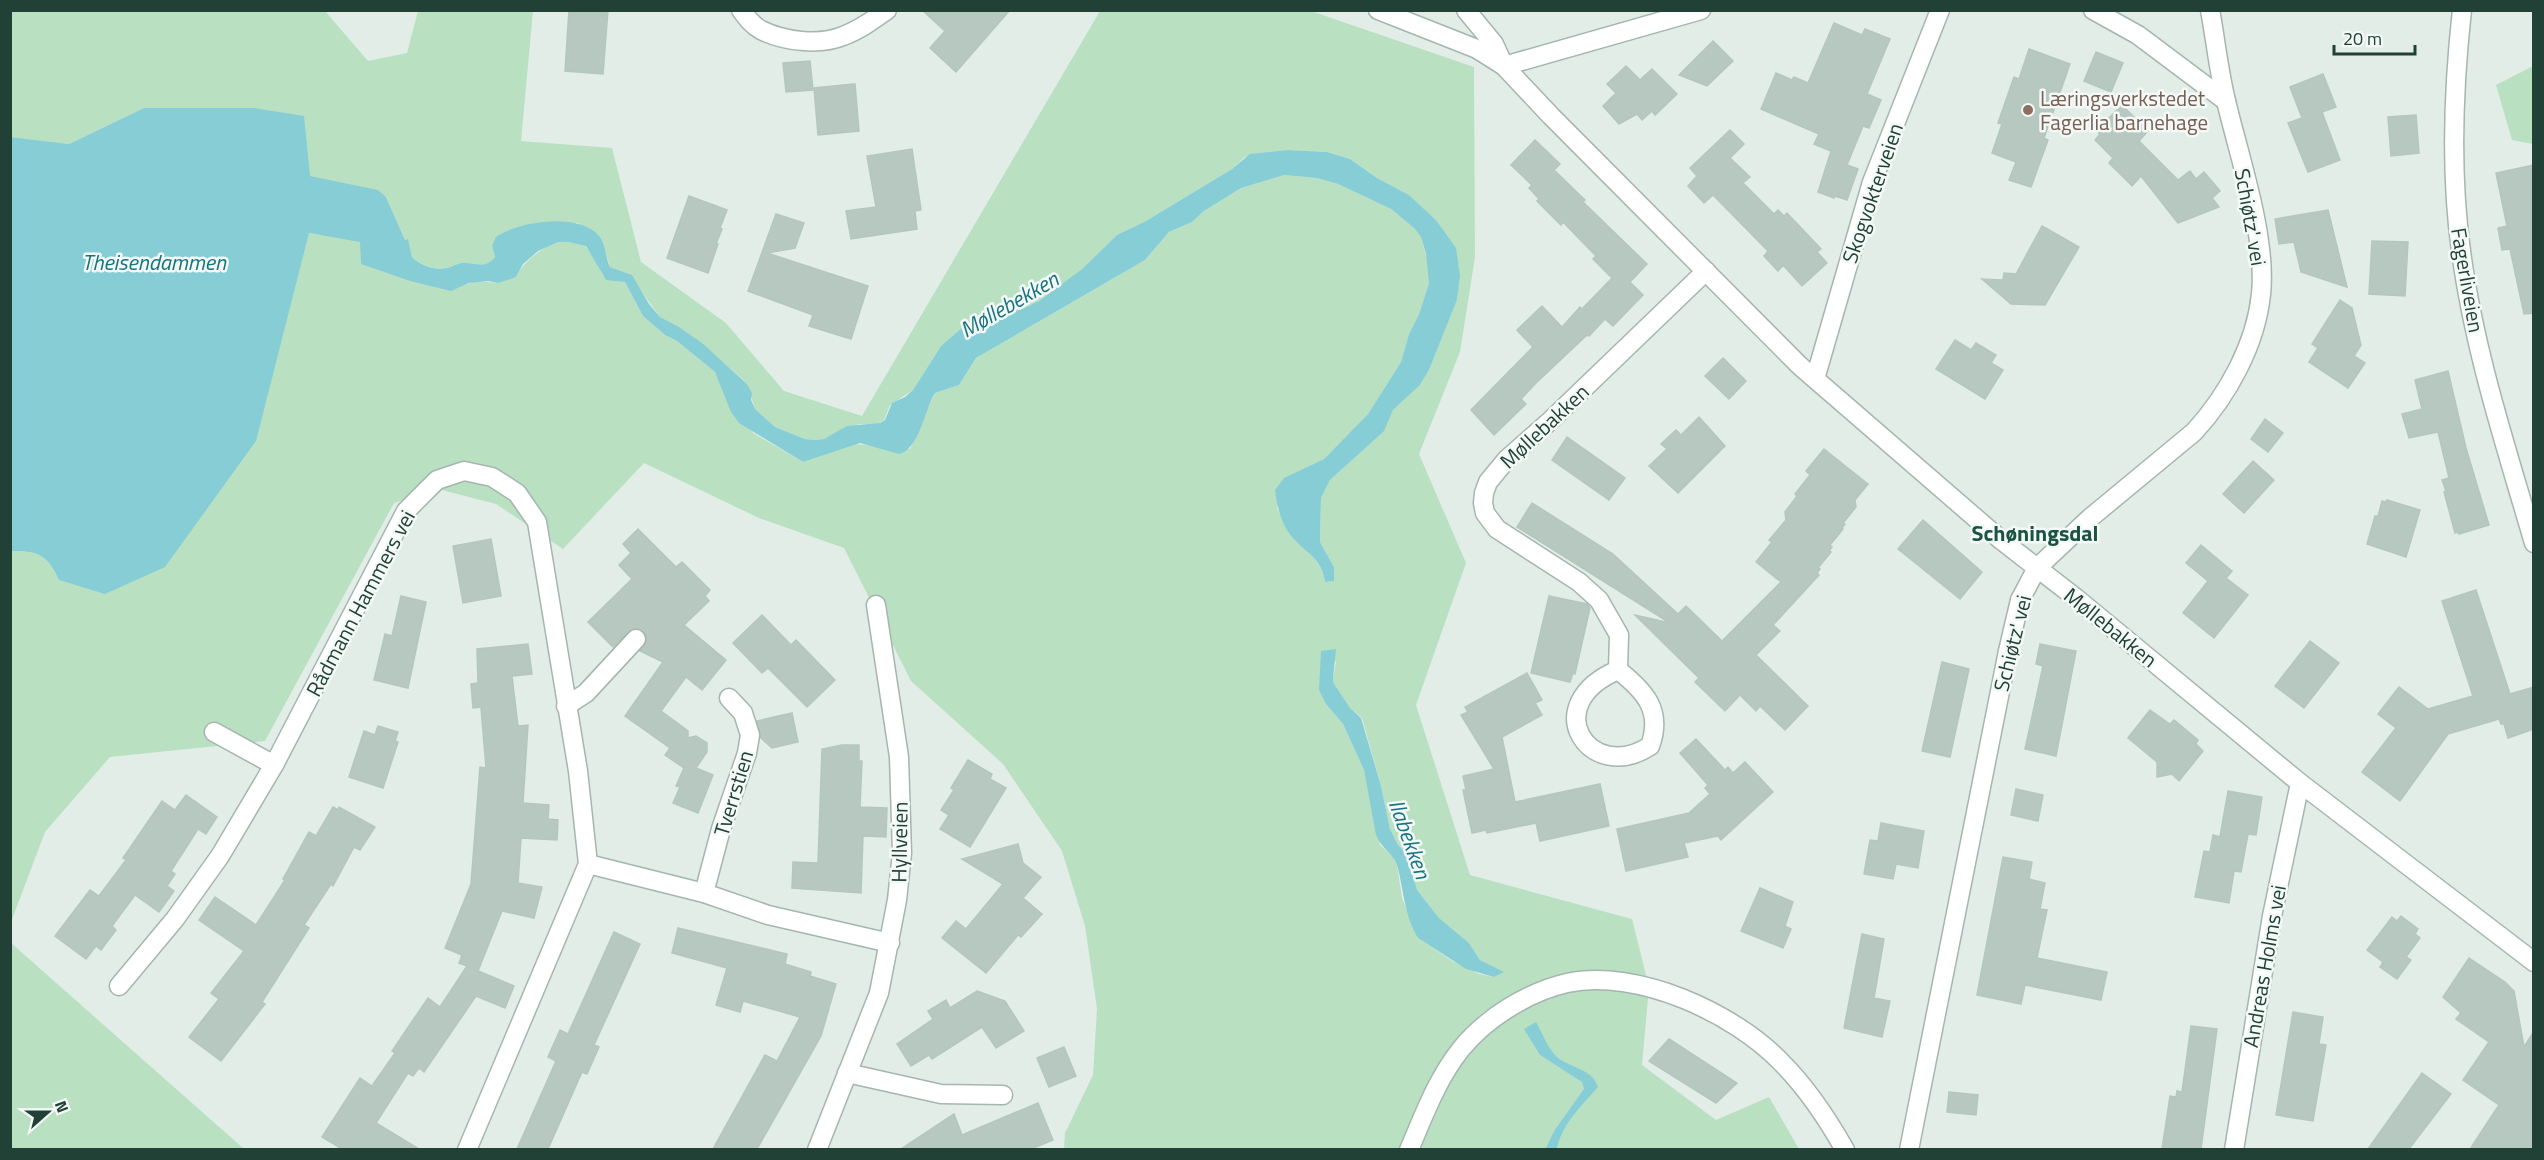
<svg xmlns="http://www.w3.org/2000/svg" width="2544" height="1160" viewBox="0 0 2544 1160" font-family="'Titillium Web',sans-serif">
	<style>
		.green { fill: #bae0c2; fill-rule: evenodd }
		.water { fill: #87cdd6 }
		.building { fill: #b7c8c1; stroke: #b4c7be; stroke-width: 1.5 }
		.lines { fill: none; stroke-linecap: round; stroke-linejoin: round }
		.minor-casing { stroke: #a4b6af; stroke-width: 21 }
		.minor { stroke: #fff; stroke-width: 18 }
		.education-dot { fill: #8d6e63; stroke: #f3f9f6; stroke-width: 2 }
		.labels { text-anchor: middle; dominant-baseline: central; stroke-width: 5; stroke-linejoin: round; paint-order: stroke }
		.education-label { font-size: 21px; fill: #785e54; stroke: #f3f9f6; text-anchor: start }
		.street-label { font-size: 21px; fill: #214036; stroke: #f3f9f6 }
		.water-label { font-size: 22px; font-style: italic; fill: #177380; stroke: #f3f9f6 }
		.neighbourhood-label { font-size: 22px; font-weight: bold; fill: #1b5343; stroke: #f3f9f6 }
	</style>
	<rect width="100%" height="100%" fill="#e2ede8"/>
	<g class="green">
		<path d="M11,11h314l43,50 39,-8 11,-42h115l-12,130 91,7 29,114 85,61 58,68 78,25 238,-405h211l163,56 1,190 -15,95 -41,102 47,109 -50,142 54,170 162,44 17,68 -7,78 74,55 53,-23 30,52h-242c5,-25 24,-42 41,-62l-42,-31 -16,-1 38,23 5,4 2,8 -31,41 -8,18h-482l1,-16 28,-58 4,-66 -12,-83 -23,-75 -59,-87 -92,-83 -67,-133 -85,-30 -115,-55 -81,86 -67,-45 -58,-15 -44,14 -129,238 -155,16 -65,75 -34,90v-371c27,0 36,3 48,29l250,-347 11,2 -10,-59 -166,-68 -75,36 -58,-7zM1288,150l39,2 23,7 27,19 32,17 27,25 23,46 -2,34 -28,70 -9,15 -27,25 -10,21 -53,49 -9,18 -1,44 14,25v14l-9,1c-5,-26 -17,-27 -32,-45 -7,-7 -11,-20 -16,-29l18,-35 29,-14 44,-45 33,-52 8,-28 10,-20 10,-31v-16l-8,-30 -7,-9 -23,-19 -53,-25 -21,-6 -33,-3 -43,13 -37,23 -12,11 -23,10 -24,28 -169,98 -17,27 -24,8 -25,56 -56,-5 -51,18 -50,-29 -38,-61 -38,-31 -12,-6 -22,-19 -18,-34 -22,-6c-4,-9 -10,-21 -17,-29 -20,-21 -61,10 -70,30l-18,6 -20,-2 -31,9 -72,-21 11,-72 19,43 3,-1 4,18c9,8 22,14 35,11 6,-1 12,-6 18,-5 13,0 20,6 30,-6l-3,-11 17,-15 20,-6 49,-2 25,21 7,23 19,7 31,43 25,14 54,45 8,8 8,25 20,18 30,12 9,1 10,-1 35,-15h18l7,-4 6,-15 23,-15 28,-44 31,-27 9,-4 39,-5 19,-9 43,-32 35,-34 29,-14 86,-52 13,-12zM1321,651l15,11 -3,17 1,6 16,23 12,10 19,68 9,43 8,16 10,10 9,35 22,28 30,25 11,17 23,12 -9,5 -15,-3 -27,-13 -34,-23 -16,-40 -5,-33 -5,-10 -12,-10 -16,-75 -21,-46 -17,-20z"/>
		<polygon points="2533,66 2533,144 2512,140 2496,85"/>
		<polygon points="11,943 244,1149 11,1149"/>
	</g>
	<g class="water">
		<path d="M144,108h110l50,8 6,60 68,14 8,7 19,43 3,-1 4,18c8,8 22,14 35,11 6,-1 12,-6 18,-5 13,0 20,6 30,-6l-3,-11 4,-9c22,-16 84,-25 103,-1 7,8 6,21 11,31l22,8 17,29 11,13 19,10 23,16 45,41 5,9 -1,7 4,9 20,18 30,12 9,1 10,-1 23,-13 33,-3 5,-3 7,-17 13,-6 8,-7 28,-44 31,-27 9,-4 39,-5 19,-9 43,-32 35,-34 29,-14 86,-52 18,-15 38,-4 39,2 23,7 27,19 32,17 27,25 20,28 4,27 -3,25 -28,70 -9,15 -27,25 -9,21 -54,49 -9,18 -1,44 14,25v14l-9,1c-4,-25 -17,-27 -32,-44 -12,-13 -16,-32 -18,-48l9,-12 40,-19 44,-45 33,-52 8,-28 10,-20 10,-31 -3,-29 -5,-17 -7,-9 -23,-19 -53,-25 -21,-6 -33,-3 -43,13 -37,23 -12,11 -23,10 -24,28 -169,98 -17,27 -24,8c-10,16 -16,57 -36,61l-39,-11 -57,19 -64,-39 -8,-11 -16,-40 -38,-31 -12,-6 -22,-19 -18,-34 -19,-2 -20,-34 -17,-4h-11l-20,9 -15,13 -7,13 -5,2 -13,4 -10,-2 -19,2 -18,8 -41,-10 -49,-17 -1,-22 -51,-9 -53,208 -91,126 -60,27 -46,-14c-12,-26 -21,-29 -48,-29v-414l58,7z"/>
		<path d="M1336,649l-3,30 1,5 16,24 11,10 20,68 9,43 8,16 10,10 9,35 22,28 30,25 11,17 24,12 -10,5 -28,-8 -48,-31c-14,-23 -14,-48 -21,-73 -4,-12 -16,-17 -21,-30l-12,-65 -21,-46 -17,-20 -7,-14 2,-39z"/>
		<path d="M1536,1022c6,11 12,26 20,34 13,12 36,12 42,31 -17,20 -36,37 -41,62h-11v-1l8,-17 30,-42 -2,-7 -42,-27 -16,-26z"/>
	</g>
	<g class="building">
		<polygon points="569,10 608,10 603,74 565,71"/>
		<polygon points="922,10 1010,10 956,72 930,48 945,31"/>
		<polygon points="1834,23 1862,35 1865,29 1890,39 1867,94 1881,100 1869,128 1863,126 1847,165 1858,169 1847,200 1835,196 1834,198 1818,192 1831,151 1814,144 1819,134 1761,109 1776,73 1792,80 1794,77 1808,83"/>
		<polygon points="1713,41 1733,61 1707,86 1679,75"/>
		<polygon points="2029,49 2070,64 2044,138 2048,140 2031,187 2009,180 2016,162 1992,153 2002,124 1998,123 2014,77 2019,79"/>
		<polygon points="2096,52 2123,63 2111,92 2084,81"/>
		<polygon points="810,61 813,90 786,92 783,63"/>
		<polygon points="1626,66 1640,80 1652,69 1677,94 1655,115 1652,111 1642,120 1637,114 1619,124 1603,106 1616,93 1607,84"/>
		<polygon points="2323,74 2336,107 2322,112 2340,160 2308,172 2288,123 2302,118 2290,87"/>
		<polygon points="853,84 855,84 859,131 818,135 814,88"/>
		<polygon points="2122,105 2148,131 2139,141 2178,180 2190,171 2196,179 2204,172 2220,191 2212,198 2219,207 2178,223 2141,176 2132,186 2109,163 2113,158 2095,140 2100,134 2096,131"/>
		<polygon points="2416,115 2419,153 2391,156 2388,117"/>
		<polygon points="1730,130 1744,144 1730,158 1750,177 1743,183 1774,214 1778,210 1784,216 1787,213 1821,249 1817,252 1827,263 1802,286 1783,265 1778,271 1764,256 1768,251 1713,195 1704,203 1688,186 1697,176 1690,168"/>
		<polygon points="1535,140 1560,164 1554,170 1585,200 1583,202 1647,264 1630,282 1643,295 1613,326 1605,319 1589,336 1587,335 1536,383 1521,399 1526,404 1494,435 1471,410 1533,347 1517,330 1542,306 1562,327 1580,307 1582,309 1612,278 1593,259 1596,256 1563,222 1561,225 1537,201 1539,199 1529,188 1532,185 1511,165"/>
		<polygon points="912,149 921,210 915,211 917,229 851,239 846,211 876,207 867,156"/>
		<polygon points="2534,165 2534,313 2524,314 2510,249 2502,250 2498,228 2507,226 2496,173"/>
		<polygon points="689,196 727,210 720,228 722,229 716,244 718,244 708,273 667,258"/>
		<polygon points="2328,210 2347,287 2301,272 2294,242 2279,244 2275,219"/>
		<polygon points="776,214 804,223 795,248 767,253 868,286 851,339 809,326 813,315 748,291"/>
		<polygon points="2042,226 2079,247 2045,305 2011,304 1982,279 2003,280 2004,273 2016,274"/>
		<polygon points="2372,241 2408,242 2405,296 2369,294"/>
		<polygon points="2340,300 2352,308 2361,345 2354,356 2365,363 2348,388 2309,362 2318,348 2312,344"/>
		<polygon points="1955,340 1971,350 1976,343 1996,355 1991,363 2003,370 1985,399 1936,369"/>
		<polygon points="1723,358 1746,381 1729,399 1705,376"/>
		<polygon points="2448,371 2466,448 2489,525 2459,534 2458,532 2455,533 2444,492 2446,491 2442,480 2449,478 2438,432 2409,438 2402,414 2422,409 2415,380"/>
		<polygon points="1699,417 1725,446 1678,493 1649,466 1667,449 1661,444 1676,430 1681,435"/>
		<polygon points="2265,419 2283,433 2268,452 2251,439"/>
		<polygon points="1567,437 1625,478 1609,500 1552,460"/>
		<polygon points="1824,449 1868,484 1855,500 1856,507 1843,523 1845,524 1842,528 1843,529 1830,545 1832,547 1829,551 1831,552 1818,568 1820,569 1817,573 1819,575 1773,625 1780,631 1756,655 1808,706 1785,730 1760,706 1756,711 1740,695 1725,711 1695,682 1699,678 1635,615 1670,623 1517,527 1532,503 1613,554 1678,614 1686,606 1722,641 1781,582 1756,562 1772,542 1769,540 1786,520 1785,512 1797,496 1795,494 1810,475 1806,471"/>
		<polygon points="2253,461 2274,480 2244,513 2223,494"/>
		<polygon points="2387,500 2420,510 2406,557 2367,544 2375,516 2378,516 2382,501 2386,502"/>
		<polygon points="1923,520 1982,572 1960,599 1898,549"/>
		<polygon points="638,529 676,567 682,562 710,590 705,596 709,601 684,625 726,660 702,690 686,677 661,711 688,731 688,738 696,736 707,743 707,752 696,768 713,775 698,813 673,803 680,787 676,786 684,768 665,755 670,748 625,716 663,662 640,651 647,641 643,630 632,628 613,647 588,622 632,579 619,565 631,553 623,544"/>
		<polygon points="491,539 501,596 463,603 453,546"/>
		<polygon points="2201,545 2232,571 2226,578 2248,595 2214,638 2183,613 2208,581 2186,563"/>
		<polygon points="2476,590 2510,694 2534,687 2534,729 2508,738 2504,724 2501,724 2499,719 2448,734 2400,801 2362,772 2396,728 2378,714 2399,687 2428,709 2473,696 2442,601"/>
		<polygon points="401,596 426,602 408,688 374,680 385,634 392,636"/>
		<polygon points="1549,596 1587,604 1590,608 1575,674 1573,673 1570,682 1531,673"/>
		<polygon points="762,615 791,645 796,640 835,680 807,707 768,668 762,673 733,643"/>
		<polygon points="2310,641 2339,663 2304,708 2275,686"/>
		<polygon points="528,644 532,674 512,676 518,726 528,725 523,803 549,805 548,819 558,820 557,840 521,838 518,883 542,887 534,918 502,911 478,971 476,970 514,986 505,1008 476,996 424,1072 419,1068 413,1076 408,1073 376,1123 419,1149 342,1149 322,1137 360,1078 372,1086 395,1053 392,1051 428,998 440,1007 467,966 459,963 462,955 445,948 471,884 480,767 486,768 481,707 473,708 471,684 478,683 477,649"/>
		<polygon points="2040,644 2076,651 2056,756 2025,749 2043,666 2036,664"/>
		<polygon points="1942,662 1969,669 1950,757 1922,751"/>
		<polygon points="1527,673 1542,700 1535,703 1542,715 1502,737 1515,802 1600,784 1609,826 1540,841 1536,823 1487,833 1486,830 1472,833 1463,790 1466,790 1463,776 1494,769 1461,715 1468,712 1465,707"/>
		<polygon points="2150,710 2170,724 2174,720 2198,740 2196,744 2203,751 2179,781 2172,774 2157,777 2157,762 2128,738"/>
		<polygon points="792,713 798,742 772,748 761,738 757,721"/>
		<polygon points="378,726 398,732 395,741 398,742 383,788 349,777 364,731 375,735"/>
		<polygon points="1696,739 1725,770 1728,767 1733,773 1745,762 1773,792 1721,840 1718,836 1684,843 1688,857 1626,871 1617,829 1689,813 1710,794 1705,788 1708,785 1680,753"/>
		<polygon points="842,745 859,745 859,761 862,761 860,807 887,808 886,837 863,836 861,893 792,888 793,862 818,863 822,749"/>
		<polygon points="968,760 992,774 990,779 1006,788 970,847 940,829 949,815 941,810 954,790 951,788"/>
		<polygon points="2016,789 2043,795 2038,821 2011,815"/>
		<polygon points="2228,791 2262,797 2256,835 2248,834 2241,872 2234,871 2229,903 2195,897 2204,851 2210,852 2213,835 2220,837"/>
		<polygon points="186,795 217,817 206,834 198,829 171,871 175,874 167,886 174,891 159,912 135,895 112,926 116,930 101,950 96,946 86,959 55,936 90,890 99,896 126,860 123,858 162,801 175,810"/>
		<polygon points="333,807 338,810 339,807 375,827 360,850 354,847 333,886 331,884 304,925 309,928 262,1002 265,1004 221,1061 189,1037 219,999 211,993 244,951 199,920 215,897 256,925 285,880 283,879 309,832 316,836"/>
		<polygon points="1881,823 1924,831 1918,868 1896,864 1893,879 1864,874 1870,840 1878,841"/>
		<polygon points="1018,844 1023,863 1041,877 1023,898 1042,914 1021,937 1018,935 986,973 942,938 956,921 966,929 1003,884 962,859"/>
		<polygon points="2003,857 2032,862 2029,879 2045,883 2040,909 2047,910 2037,958 2107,972 2101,1000 2025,985 2021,1004 1977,995"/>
		<polygon points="1760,888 1793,902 1785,926 1791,929 1783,948 1741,931"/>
		<polygon points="2401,916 2418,929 2415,934 2420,938 2406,957 2411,960 2397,979 2380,967 2383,962 2367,950 2392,917 2397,921"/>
		<polygon points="678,928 787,954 785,964 811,972 810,976 836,984 821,1036 757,1149 713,1149 765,1055 777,1061 800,1017 743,1001 740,1012 716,1005 727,968 672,953"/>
		<polygon points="614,932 640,944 594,1045 599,1047 587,1074 582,1072 548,1149 517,1149 556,1061 548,1057 560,1030 568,1034"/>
		<polygon points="1862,934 1884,939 1874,998 1890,1001 1882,1037 1844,1028"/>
		<polygon points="2469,958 2505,982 2514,991 2524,1047 2534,1031 2534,1149 2470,1149 2499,1105 2463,1080 2489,1042 2456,1019 2461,1013 2443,997"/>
		<polygon points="977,991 1005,1001 1024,1031 996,1048 982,1027 932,1059 929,1055 911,1066 897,1044 933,1019 928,1011 946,1000 950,1008"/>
		<polygon points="2293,1012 2323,1017 2319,1044 2326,1045 2313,1121 2276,1115"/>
		<polygon points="2191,1026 2217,1029 2201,1149 2162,1149 2170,1096 2176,1097 2177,1091 2182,1092"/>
		<polygon points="1669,1039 1737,1083 1716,1103 1649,1061"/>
		<polygon points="1064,1047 1076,1076 1049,1087 1037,1058"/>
		<polygon points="2422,1073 2451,1094 2409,1149 2368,1149"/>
		<polygon points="1949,1092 1978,1095 1976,1115 1947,1112"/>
		<polygon points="1038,1103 1053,1140 1031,1149 901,1149 954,1114 962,1135"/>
	</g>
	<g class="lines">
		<defs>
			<g id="minor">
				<path d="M741,10c6,8 11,15 20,20 22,11 58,16 82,6 16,-6 30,-16 44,-26"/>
				<polyline points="1378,10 1477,49 1504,66 1701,10"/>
				<polyline points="1466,10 1494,44 1504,66 1551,116 1800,366 2001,540 2076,598 2300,783 2534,962"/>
				<polyline points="2093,10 2138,35 2226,101"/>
				<path d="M2462,10c-9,81 -12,161 -1,241 13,99 45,196 73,292"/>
				<polyline points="1815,379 1872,182 1940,10"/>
				<polyline points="1618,670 1619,635 1599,600 1579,582 1497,529 1485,513 1483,503 1484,493 1488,482 1507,459 1550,421 1706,271"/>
				<path d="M1618,670c27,21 45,41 32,76 -60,39 -114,-41 -32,-76z"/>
				<polyline points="566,706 586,693 636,639"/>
				<polyline points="214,732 274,765"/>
				<polyline points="588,864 704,893 768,915 890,943"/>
				<polyline points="704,893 721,829 747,753 750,735 743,713 729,698"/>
				<polyline points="119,986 175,919 220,856 274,765 406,511 437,480 464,471 492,477 517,493 537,522 578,771 588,864 467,1150"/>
				<polyline points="847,1073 941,1094 1003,1095"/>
				<polyline points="817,1150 879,993 897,900 902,853 899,757 876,605"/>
				<path d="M1409,1150c15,-35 28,-71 52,-101 25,-31 67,-57 106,-66 70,-15 167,30 214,79 26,26 46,56 64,88"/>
				<path d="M1909,1150l99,-499 12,-51 17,-32 53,-50 104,-86c34,-37 62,-88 67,-138 6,-55 -21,-135 -34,-189 -8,-31 -11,-63 -17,-95"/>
				<polyline points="2234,1150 2272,916 2300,783"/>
			</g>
		</defs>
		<use href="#minor" class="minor-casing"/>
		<use href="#minor" class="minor"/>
	</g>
	<circle class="education-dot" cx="2028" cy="110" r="6"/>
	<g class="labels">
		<g class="education-label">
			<text x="2040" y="98">Læringsverkstedet<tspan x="2040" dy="24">Fagerlia barnehage</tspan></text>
		</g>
		<g class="street-label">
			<text transform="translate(1872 193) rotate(-71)">Skogvokterveien</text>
			<text transform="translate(2251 217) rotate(80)">Schiøtz' vei</text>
			<text transform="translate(2468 280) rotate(80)">Fagerliveien</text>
			<text transform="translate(1544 426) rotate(-43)">Møllebakken</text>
			<text transform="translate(360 603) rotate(-62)">Rådmann Hammers vei</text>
			<text transform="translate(2111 627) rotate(39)">Møllebakken</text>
			<text transform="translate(2012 643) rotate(-76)">Schiøtz' vei</text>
			<text transform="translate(733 793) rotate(-73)">Tverrstien</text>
			<text transform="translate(899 842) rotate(-89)">Hyllveien</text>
			<text transform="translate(2264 966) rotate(-80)">Andreas Holms vei</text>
		</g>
		<g class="water-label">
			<text x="154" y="262">Theisendammen</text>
			<text transform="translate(1009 304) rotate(-30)">Møllebekken</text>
			<text transform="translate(1410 839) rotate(70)">Ilabekken</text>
		</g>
		<g class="neighbourhood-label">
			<text x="2035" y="533">Schøningsdal</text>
		</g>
	</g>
	<rect width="2544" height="1160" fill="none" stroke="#214036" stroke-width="24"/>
	<g transform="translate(48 1112) rotate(69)" stroke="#f3f9f6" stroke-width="4.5" paint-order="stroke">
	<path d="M0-4.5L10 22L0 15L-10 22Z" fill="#214036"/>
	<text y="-9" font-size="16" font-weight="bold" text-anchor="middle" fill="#214036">N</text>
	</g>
	<path d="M2334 45v9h81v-9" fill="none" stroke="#214036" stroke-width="3"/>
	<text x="2343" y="45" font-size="18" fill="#214036" stroke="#f3f9f6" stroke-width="4.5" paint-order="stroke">20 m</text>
</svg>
